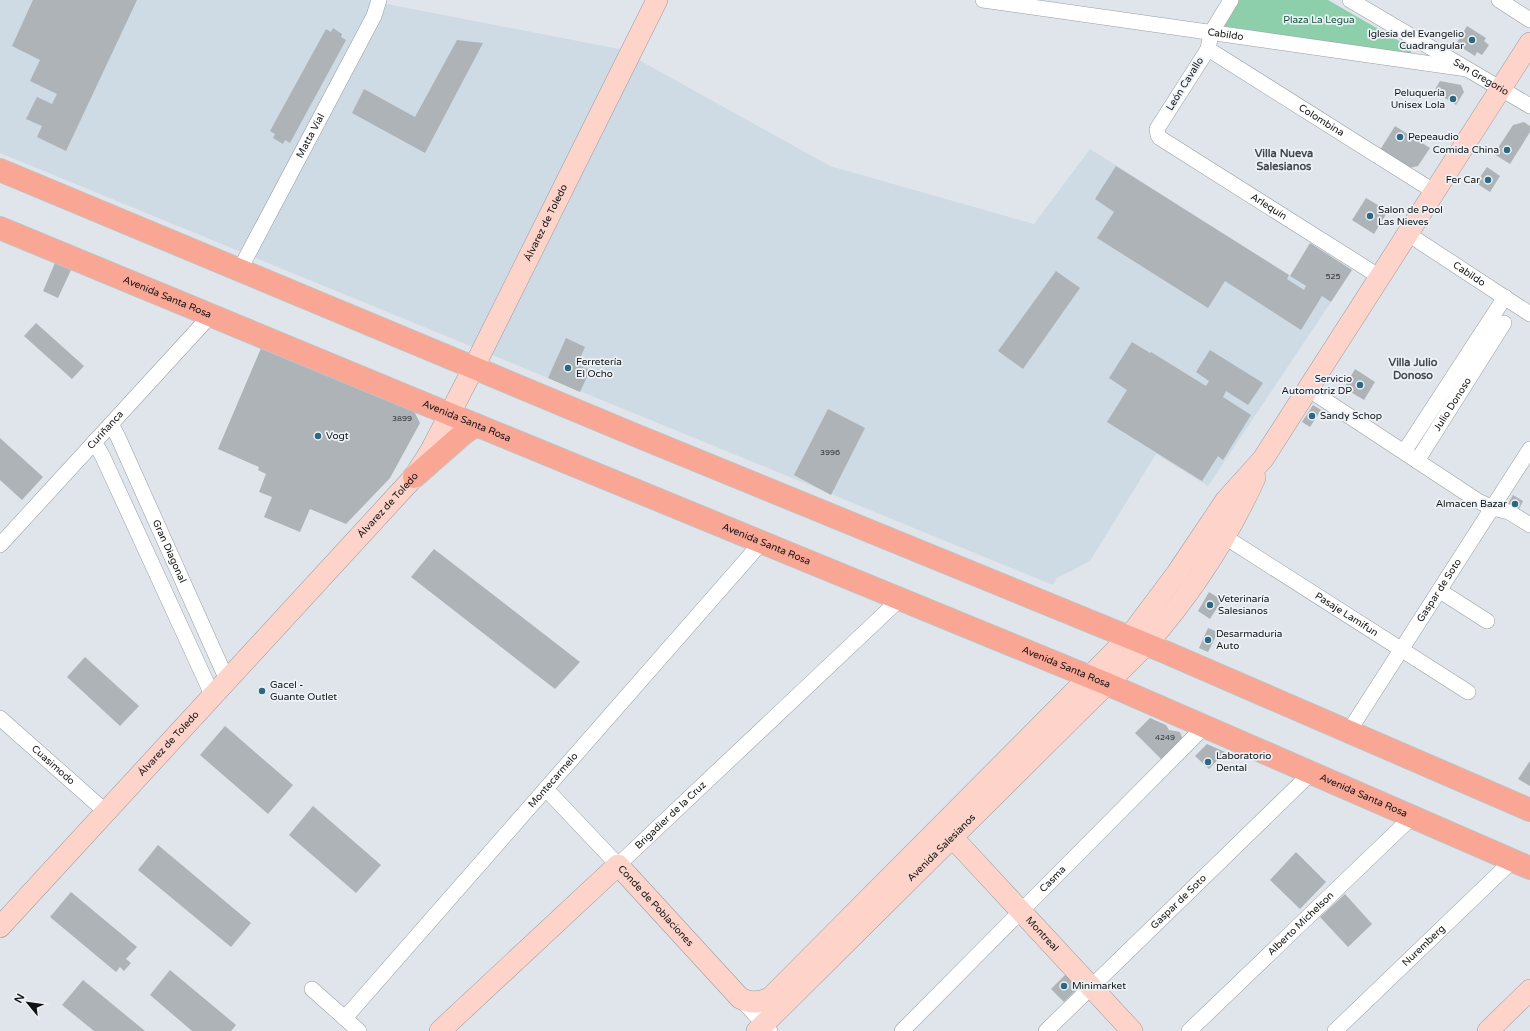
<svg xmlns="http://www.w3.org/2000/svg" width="1530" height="1031" viewBox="0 0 1530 1031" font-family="'Varela Round',sans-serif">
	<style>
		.built { fill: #cedae4 }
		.green { fill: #8dcfab }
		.building { fill: #aeb3b8 }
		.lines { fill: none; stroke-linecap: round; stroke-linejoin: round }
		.street-casing { stroke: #989ea2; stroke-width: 16 }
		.secondary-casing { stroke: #989ea2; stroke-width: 22 }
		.primary-casing { stroke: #c1c1c2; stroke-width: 24 }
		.street { stroke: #fff; stroke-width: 15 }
		.secondary { stroke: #fdd3ca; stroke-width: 21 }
		.primary { stroke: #faa695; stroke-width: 22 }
		.poi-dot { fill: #2d6881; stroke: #ecf2f7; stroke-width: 1.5 }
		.labels { text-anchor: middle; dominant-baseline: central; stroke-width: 3.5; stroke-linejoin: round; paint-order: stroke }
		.number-label { font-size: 8px; fill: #383a3c }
		.park-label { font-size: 10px; fill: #0e5336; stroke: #ecf2f7 }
		.poi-label { font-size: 10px; fill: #101213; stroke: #ecf2f7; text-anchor: start }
		.street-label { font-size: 10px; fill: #101213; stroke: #ecf2f7 }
		.neighbourhood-label { font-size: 11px; font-weight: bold; fill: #43474b; stroke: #ecf2f7 }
	</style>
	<rect width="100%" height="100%" fill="#dfe5ea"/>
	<polygon class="built" points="0,0 366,0 619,49 830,166 1034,224 1090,149 1331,302 1208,486 1156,454 1090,561 1057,578 1053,585 0,153"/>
	<polygon class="green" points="1238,0 1328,0 1408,46 1413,55 1223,26"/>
	<g class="building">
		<polygon points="33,0 137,0 66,151 37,137 42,126 26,119 37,97 52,104 57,94 30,81 40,60 12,46"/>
		<polygon points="1467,26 1486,38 1484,41 1489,45 1482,55 1477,52 1475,56 1456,44"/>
		<polygon points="333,28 342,34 341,37 346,40 290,143 285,140 283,144 273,138 275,134 270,131 326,29 331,32"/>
		<polygon points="457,40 483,43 425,153 352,113 364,89 415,117"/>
		<polygon points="1440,81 1461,85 1464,92 1456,105 1434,91"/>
		<polygon points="1524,122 1530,126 1530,132 1510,164 1494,154 1513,125"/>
		<polygon points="1395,126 1430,148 1418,166 1409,168 1380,150"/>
		<polygon points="1116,166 1289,275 1287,279 1304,290 1306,286 1290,276 1310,243 1352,270 1331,302 1322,296 1301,330 1225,281 1208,308 1097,238 1114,212 1095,199"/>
		<polygon points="1487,167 1500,176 1490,192 1476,183"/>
		<polygon points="1366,198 1388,211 1374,234 1352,220"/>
		<polygon points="55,263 71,270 58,298 43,291"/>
		<polygon points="1056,271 1080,288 1023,369 998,351"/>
		<polygon points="36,323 84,366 72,379 24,336"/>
		<polygon points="566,338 585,347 577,365 590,370 580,392 548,378"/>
		<polygon points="1132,342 1150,353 1151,352 1206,386 1209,381 1196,372 1210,350 1263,383 1248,405 1226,391 1223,397 1251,415 1223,460 1218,456 1202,481 1107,422 1127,390 1109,378"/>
		<polygon points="262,346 414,411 420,423 390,478 346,524 310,509 300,532 264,517 272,497 259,492 266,474 258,470 259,467 218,449"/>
		<polygon points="1355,369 1375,382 1364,400 1344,388"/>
		<polygon points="1313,405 1321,410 1310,427 1302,422"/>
		<polygon points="828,409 865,428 831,495 794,475"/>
		<polygon points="0,438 43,477 22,500 0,480"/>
		<polygon points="1513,495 1523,501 1517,513 1506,507"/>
		<polygon points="434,549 580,662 555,689 411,577"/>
		<polygon points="1209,592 1222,600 1210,619 1198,611"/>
		<polygon points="1208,628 1218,632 1208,652 1199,648"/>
		<polygon points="85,657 139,706 120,726 67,677"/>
		<polygon points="1150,718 1166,725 1169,730 1180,732 1183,740 1162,760 1135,733"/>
		<polygon points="225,726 293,785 268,814 200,755"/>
		<polygon points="1207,744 1225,752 1209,769 1195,756"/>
		<polygon points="1530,761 1530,786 1518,779"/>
		<polygon points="313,806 381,865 356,893 289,835"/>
		<polygon points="158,845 251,923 231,947 138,870"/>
		<polygon points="1296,852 1326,882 1300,909 1270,880"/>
		<polygon points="71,892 137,947 126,959 131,963 124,971 120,967 116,972 50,917"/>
		<polygon points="1345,894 1372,924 1348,947 1320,917"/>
		<polygon points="170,970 236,1025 231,1031 192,1031 150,995"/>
		<polygon points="1066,974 1075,983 1075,991 1064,1002 1051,989"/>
		<polygon points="83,980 145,1031 94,1031 62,1005"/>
	</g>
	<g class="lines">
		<defs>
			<g id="street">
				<path id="s1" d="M983,0l484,69"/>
				<path id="s2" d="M1231,0l-20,33 -3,16 -51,80 1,6 2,3 220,139"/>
				<path id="s3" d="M1350,0l180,106"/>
				<polyline points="1499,0 1530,20"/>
				<path id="s4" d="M1208,49l227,143"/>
				<path id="s5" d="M1408,234l122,80"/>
				<path id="s6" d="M239,271l135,-255 5,-16"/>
				<polyline points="1308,389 1478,501 1493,508 1509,512 1530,525"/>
				<path id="s7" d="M111,424l7,13 109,243"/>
				<polyline points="94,442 102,455 209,688 211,697"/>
				<polyline points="1404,452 1505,297"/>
				<path id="s8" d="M1417,461l87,-138"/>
				<path id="s9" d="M1225,537l243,155"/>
				<path id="s10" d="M0,545l211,-230"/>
				<polyline points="1440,591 1487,621"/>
				<path id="s11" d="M0,718l106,94"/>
				<path id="s12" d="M1349,731l181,-282"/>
				<path id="s13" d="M546,789l72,76 282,-266"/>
				<polyline points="312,989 359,1031"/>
				<polyline points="740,998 770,1031"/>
				<path id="s14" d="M345,1018l416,-475"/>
				<path id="s15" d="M902,1031l302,-304"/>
				<path id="s16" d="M1046,1031l265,-258"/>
				<path id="s17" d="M1189,1031l223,-214"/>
				<path id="s18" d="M1335,1031l178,-171"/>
			</g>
			<g id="secondary">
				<path id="s19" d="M953,838l179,193"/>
				<path id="s20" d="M0,927l414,-450 16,-25 44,-85 183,-367"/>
				<path id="s21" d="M440,1031l178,-166 122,133c11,6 21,5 31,-1l358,-360 48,-64 49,-73 37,-41 267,-416"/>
				<path id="s22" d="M757,1031l390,-387c44,-50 80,-105 108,-166"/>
				<polyline points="1488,1031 1530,990"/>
			</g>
			<g id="primary">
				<polyline points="0,170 635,435 1165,652 1530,810"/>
				<path id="s23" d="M0,228l425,176 682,280 423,184"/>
				<polyline points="414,477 464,433 476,425"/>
			</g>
		</defs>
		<use href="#street" class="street-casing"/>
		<use href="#secondary" class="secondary-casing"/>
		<use href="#primary" class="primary-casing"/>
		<use href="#street" class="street"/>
		<use href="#secondary" class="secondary"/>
		<use href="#primary" class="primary"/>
	</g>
	<g class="poi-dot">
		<circle cx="1472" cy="40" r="4"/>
		<circle cx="1453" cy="99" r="4"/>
		<circle cx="1400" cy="137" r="4"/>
		<circle cx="1507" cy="150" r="4"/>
		<circle cx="1488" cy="180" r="4"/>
		<circle cx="1370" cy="216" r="4"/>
		<circle cx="568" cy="368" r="4"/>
		<circle cx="1360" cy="385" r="4"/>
		<circle cx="1312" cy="416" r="4"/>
		<circle cx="318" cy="436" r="4"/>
		<circle cx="1515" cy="504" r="4"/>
		<circle cx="1210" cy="605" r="4"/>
		<circle cx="1208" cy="640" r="4"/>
		<circle cx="262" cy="691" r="4"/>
		<circle cx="1208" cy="762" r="4"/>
		<circle cx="1064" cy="986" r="4"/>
	</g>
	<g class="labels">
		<g class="number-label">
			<text x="1333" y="276">525</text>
			<text x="402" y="418">3899</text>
			<text x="830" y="452">3996</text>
			<text x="1165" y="737">4249</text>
		</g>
		<g class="park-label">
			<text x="1319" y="20">Plaza La Legua</text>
		</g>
		<g class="poi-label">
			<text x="1464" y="34" text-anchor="end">Iglesia del Evangelio<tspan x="1464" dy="12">Cuadrangular</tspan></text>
			<text x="1445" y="93" text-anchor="end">Peluquería<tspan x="1445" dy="12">Unisex Lola</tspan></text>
			<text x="1408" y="137">Pepeaudio</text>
			<text x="1499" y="150" text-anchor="end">Comida China</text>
			<text x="1480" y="180" text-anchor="end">Fer Car</text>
			<text x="1378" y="210">Salon de Pool<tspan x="1378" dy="12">Las Nieves</tspan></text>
			<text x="576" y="362">Ferretería<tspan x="576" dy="12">El Ocho</tspan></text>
			<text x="1352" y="379" text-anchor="end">Servicio<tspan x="1352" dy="12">Automotriz DP</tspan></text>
			<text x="1320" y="416">Sandy Schop</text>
			<text x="326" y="436">Vogt</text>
			<text x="1507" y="504" text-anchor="end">Almacen Bazar</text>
			<text x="1218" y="599">Veterinaría<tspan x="1218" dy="12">Salesianos</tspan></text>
			<text x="1216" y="634">Desarmaduria<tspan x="1216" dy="12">Auto</tspan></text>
			<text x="270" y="685">Gacel -<tspan x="270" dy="12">Guante Outlet</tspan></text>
			<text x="1216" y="756">Laboratorio<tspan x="1216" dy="12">Dental</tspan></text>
			<text x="1072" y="986">Minimarket</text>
		</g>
		<g class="street-label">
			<text stroke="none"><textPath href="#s1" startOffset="245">Cabildo</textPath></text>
			<text stroke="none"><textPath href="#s3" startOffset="152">San Gregorio</textPath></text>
			<text transform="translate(1185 84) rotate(-58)">León Cavallo</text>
			<text stroke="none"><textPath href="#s4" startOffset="134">Colombina</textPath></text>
			<text stroke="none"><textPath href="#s6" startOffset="153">Matta Vial</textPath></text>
			<text stroke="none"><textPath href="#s2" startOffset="288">Arlequín</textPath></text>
			<text stroke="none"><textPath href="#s20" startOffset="898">Álvarez de Toledo</textPath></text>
			<text stroke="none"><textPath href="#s5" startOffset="73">Cabildo</textPath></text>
			<text stroke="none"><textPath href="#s23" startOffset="181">Avenida Santa Rosa</textPath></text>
			<text stroke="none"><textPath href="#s8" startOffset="67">Julio Donoso</textPath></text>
			<text stroke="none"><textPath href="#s23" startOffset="505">Avenida Santa Rosa</textPath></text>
			<text stroke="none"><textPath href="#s10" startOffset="156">Curiñanca</textPath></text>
			<text stroke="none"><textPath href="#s20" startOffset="573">Álvarez de Toledo</textPath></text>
			<text stroke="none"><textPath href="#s23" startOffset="829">Avenida Santa Rosa</textPath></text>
			<text stroke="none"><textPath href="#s7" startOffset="140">Gran Diagonal</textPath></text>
			<text stroke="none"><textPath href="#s12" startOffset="167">Gaspar de Soto</textPath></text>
			<text stroke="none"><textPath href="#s9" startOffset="144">Pasaje Lamifun</textPath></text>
			<text stroke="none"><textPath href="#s23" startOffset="1153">Avenida Santa Rosa</textPath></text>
			<text stroke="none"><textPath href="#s20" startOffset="249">Álvarez de Toledo</textPath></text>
			<text stroke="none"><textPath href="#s11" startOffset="71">Cuasimodo</textPath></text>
			<text stroke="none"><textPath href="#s14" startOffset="316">Montecarmelo</textPath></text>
			<text stroke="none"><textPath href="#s23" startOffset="1477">Avenida Santa Rosa</textPath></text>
			<text stroke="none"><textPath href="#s13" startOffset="177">Brigadier de la Cruz</textPath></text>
			<text stroke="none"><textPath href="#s22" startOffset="260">Avenida Salesianos</textPath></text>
			<text stroke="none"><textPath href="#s15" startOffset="214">Casma</textPath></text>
			<text stroke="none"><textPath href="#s16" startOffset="185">Gaspar de Soto</textPath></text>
			<text stroke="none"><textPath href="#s21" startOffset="299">Conde de Poblaciones</textPath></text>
			<text stroke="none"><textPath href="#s17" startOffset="155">Alberto Michelson</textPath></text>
			<text stroke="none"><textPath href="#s19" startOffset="131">Montreal</textPath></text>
			<text stroke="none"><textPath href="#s18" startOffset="123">Nuremberg</textPath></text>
		</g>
		<g class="neighbourhood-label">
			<text x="1284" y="153">Villa Nueva<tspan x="1284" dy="13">Salesianos</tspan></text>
			<text x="1413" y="362">Villa Julio<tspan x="1413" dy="13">Donoso</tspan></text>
		</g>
	</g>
	<g transform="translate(28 1003) rotate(299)" stroke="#ecf2f7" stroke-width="3" paint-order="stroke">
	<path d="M0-3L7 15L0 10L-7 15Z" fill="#101213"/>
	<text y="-6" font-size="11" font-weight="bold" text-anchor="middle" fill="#101213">N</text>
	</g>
</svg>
